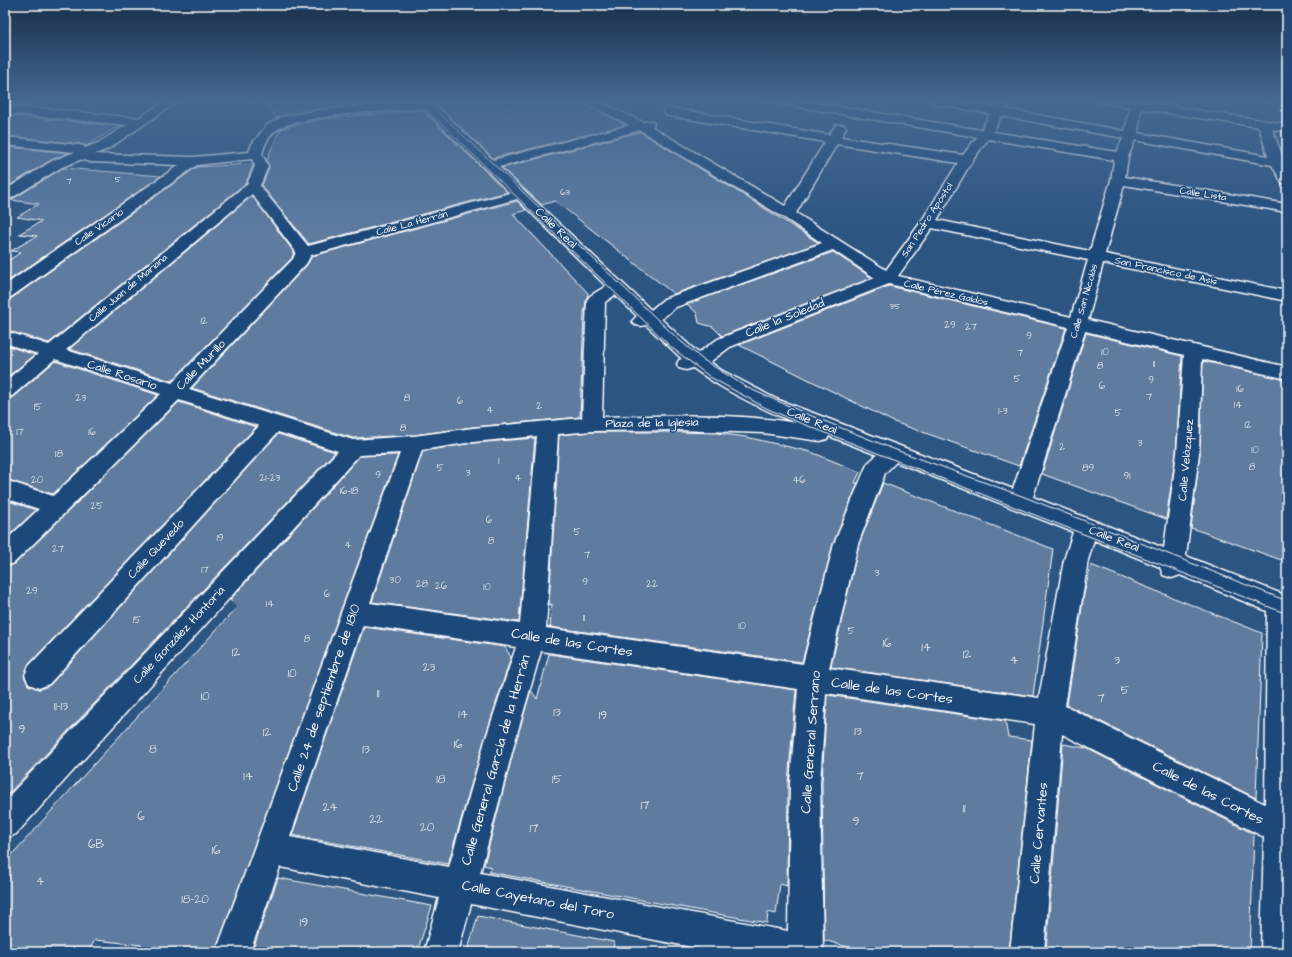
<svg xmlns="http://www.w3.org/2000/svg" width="1292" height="957" viewBox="0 0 1292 957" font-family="'Architects Daughter',sans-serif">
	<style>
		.building { fill: #5e7c9f; stroke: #fff }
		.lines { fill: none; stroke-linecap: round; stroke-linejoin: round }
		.street-casing { stroke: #fff; stroke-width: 3 }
		.secondary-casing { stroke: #fff; stroke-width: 3 }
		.street { fill: #1f4a7a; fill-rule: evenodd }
		.secondary { fill: #1f4a7a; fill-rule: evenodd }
		.tram { stroke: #fff; stroke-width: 1 }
		.labels { text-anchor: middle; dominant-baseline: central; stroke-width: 3; stroke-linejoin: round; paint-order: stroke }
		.far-number-label { font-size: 9px; fill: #d7dee7 }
		.far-street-label { font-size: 10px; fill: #fff; stroke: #1f4a7a }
		.number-label { font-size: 10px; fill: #d7dee7 }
		.street-label { font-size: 12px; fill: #fff; stroke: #1f4a7a }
		.near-number-label { font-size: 12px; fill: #d7dee7 }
		.near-street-label { font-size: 14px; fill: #fff; stroke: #1f4a7a }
	</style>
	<rect width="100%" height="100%" fill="#2c5582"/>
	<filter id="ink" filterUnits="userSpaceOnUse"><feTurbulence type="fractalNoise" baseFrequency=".025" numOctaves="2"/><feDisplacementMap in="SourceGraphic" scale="8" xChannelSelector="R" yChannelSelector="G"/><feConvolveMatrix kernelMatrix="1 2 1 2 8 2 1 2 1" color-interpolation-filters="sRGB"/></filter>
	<g filter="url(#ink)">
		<g class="building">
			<polygon points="285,100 415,100 320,109 282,116 277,118 266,104"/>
			<polygon points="431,100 580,100 582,103 626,125 493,158"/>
			<polygon points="422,110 507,192 309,244 262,186 269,167 267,161 268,157 279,131 286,127 323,119"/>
			<polygon points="5,115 119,126 86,146 79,144 5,136"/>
			<polygon points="640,132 737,191 819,243 674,294 555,201 542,205 502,168"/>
			<polygon points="5,147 68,153 51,160 5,188"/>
			<polygon points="252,164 253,166 246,183 49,343 5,330 5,299 12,298 197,167"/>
			<polygon points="63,168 161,176 5,283 5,263 21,252 11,251 37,236 19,234 42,221 17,217 39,204 11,200"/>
			<polygon points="252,196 294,252 292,258 172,381 69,349"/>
			<polygon points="517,201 526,210 513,214 588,293 584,313 580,417 473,427 414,435 353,438 192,388 307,265 312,256"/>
			<polygon points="833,252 872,278 722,336 713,327 699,323 697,313 687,304"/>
			<polygon points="889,286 1066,328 1019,466 894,422 739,345"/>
			<polygon points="1086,333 1182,356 1176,453 1166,519 1042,474"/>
			<polygon points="5,345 35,355 5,379"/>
			<polygon points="55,361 158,395 53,494 5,479 5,399 13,397"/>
			<polygon points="1203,361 1287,380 1287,562 1191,528 1200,453"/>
			<polygon points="179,402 256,427 28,665 24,676 28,685 40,689 50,685 278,434 335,452 5,797 5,567 15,564"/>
			<polygon points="592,432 678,432 717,433 746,437 811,452 860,472 855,483 858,483 833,544 802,662 550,627 552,604 549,605 559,435"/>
			<polygon points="535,438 519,622 372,602 423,451 473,443"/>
			<polygon points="398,455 215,952 138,952 142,945 95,940 88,952 5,952 5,862 237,607 230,600 360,456"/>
			<polygon points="883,483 1053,549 1033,696 831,667 859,544"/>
			<polygon points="5,500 36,510 5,539"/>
			<polygon points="1091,565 1262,633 1256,798 1067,705 1084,594"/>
			<polygon points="364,627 505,647 511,657 484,741 448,864 292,835"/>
			<polygon points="549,654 796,690 788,783 787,886 780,884 776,914 768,912 767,923 489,872 491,867 484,865 516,741 531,690 537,699"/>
			<polygon points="827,695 1005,721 1008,737 1032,740 1009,952 864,952 824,940 822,783"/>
			<polygon points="1063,744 1086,748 1254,834 1250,952 1046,952"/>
			<polygon points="278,878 432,906 417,952 252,952"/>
			<polygon points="478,916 614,942 613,952 467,952"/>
		</g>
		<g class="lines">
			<defs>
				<g id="street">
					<path d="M416,100h12l3,1 62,59 137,-35 -47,-23 -2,-2h14l48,22 9,-1 2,3 -2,3 133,79 40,-64 -155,-26 -4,-1 -2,-3 2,-3 4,-1 159,27 7,-10h8l2,3 -5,9 122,18 14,-18 -196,-33 -4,-2 -2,-2h24l182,30 9,-16 -55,-10 -4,-2 -2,-2h23l42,7 4,-7h12l-5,9 120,22 5,-24 -29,-5 -2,-2h44v2l144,22v8l-15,-3 15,39v16l-5,-1 -10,-18 -137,-25 -7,17 -3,20 162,27v8l-163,-27 -19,69 182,37v10l-184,-38 -15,57 199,47v12l-85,-20 -3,94 -13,103 101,40v356h-26l3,-115 -202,-103 -18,218h-34l25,-228 -209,-31 -6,90 3,169h-106l-246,-48 -13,48h-34l15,-54 -159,-31 -30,85h-34l184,-499 -41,2 -343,379 -11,5v-39l333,-349 -60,-19 -229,252 -10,4 -10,-4 -4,-9 4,-9 230,-240 -80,-26 -165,163 -9,3v-25l34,-32 -34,-11v-18l48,16 108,-102 -106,-35 -43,37 -7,2v-17l33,-27 -33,-11v-12l44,14 198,-161 8,-18 -3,-7 -55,6 -186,132 -6,1v-13l174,-120 -89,-3 -13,-4 -3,-6 -69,-7v-8l74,8 5,1 3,6 5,2 101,3 56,-5 3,-8 15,-19 15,-8 38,-7 97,-9zM423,108l87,85 -202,53 -48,-60 8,-20 -6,-12c2,-8 6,-17 13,-23 20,-17 119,-20 148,-23zM1141,109l118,18 9,29 -130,-23zM1001,116l122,22 -6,14 -124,-20zM640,130l143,87 39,26 -158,56 -13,11 -152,-143zM988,139l126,21 -3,20 -21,71 -153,-31 35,-59zM837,144l121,19 -37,59 -35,48 -90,-57zM252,194l44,58 -3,7 -121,124 -106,-33zM517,199l89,87 -16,10 -3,4 -5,118 -109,10 -59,8 -61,4 -164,-51 117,-125 5,-9zM932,228l156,32 -17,57 -173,-41zM833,250l42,28 -157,61 -20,14 -37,-34 15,-12zM889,284l179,43 -55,162 -237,-90 -55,-29 -11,-8 20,-15zM615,295l22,21 -5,5 3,4 6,1 5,-1 36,34 -3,1 -2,4 2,4 7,2 7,-2c31,23 67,40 103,55 -64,-11 -130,-7 -194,-6l3,-115zM1085,331l99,24 -7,98 -13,95 -131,-51zM678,430l85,3 57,8 7,-2 2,-3 48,19 -9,8 -3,6 -31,75 -31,120 -257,-36 12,-194 34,-3zM537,436l-17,188 -150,-21 52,-153 51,-8zM896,462l177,70 -9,28 -25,138 -210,-30 29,-124 27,-71zM1094,540l66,27 3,8 9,3 8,-3 87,36 -2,193 -200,-98 23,-146zM363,625l153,22 -31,94 -36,126 -159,-30zM541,651l257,38 -8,94 -2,148 -308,-58 35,-132z"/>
					<polygon points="5,105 138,118 142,119 144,122 142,125 138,126 5,113"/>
				</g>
				<polygon id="secondary" points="167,100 180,100 108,149 62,167 10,199 5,200 5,190 52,161 98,143"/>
			</defs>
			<use href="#street" class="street-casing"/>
			<use href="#secondary" class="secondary-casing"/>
			<use href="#street" class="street"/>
			<use href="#secondary" class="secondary"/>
			<g class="tram">
				<polyline points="417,100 671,347 710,377 766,408 798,422 1287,614"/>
				<polyline points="426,100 677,338 702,359 748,388 807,414 896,450 1022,496 1287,601"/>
			</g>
		</g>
	</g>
	<linearGradient id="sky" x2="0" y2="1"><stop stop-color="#182f48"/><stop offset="0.43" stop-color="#456892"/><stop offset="1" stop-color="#456892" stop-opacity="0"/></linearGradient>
	<rect width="1292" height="234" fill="url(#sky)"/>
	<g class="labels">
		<g class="far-number-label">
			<text x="118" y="179">5</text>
			<text x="69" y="181">7</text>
			<text x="565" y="192">63</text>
			<text x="895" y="306">35</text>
		</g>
		<g class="far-street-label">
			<text transform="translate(1203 194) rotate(9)">Calle Lista</text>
			<text transform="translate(927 220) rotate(-57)">San Pedro Apóstol</text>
			<text transform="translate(412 223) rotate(-15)">Calle La Herrán</text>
			<text transform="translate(99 227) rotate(-35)">Calle Vicario</text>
			<text transform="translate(1166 271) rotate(12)">San Francisco de Asís</text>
			<text transform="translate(128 288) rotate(-40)">Calle Juan de Mariana</text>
			<text transform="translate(946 293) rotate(13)">Calle Pérez Galdós</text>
			<text transform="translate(1084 301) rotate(-74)">Calle San Nicolás</text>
		</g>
		<g class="number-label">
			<text x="204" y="321">12</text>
			<text x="950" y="325">29</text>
			<text x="971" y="327">27</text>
			<text x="1029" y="336">9</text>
			<text x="1105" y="352">10</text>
			<text x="1020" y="353">7</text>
			<text x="1154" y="364">11</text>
			<text x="1100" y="366">8</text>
			<text x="1017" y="379">5</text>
			<text x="1151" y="380">9</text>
			<text x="1102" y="386">6</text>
			<text x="1240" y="389">16</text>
			<text x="1149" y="397">7</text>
			<text x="81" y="398">23</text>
			<text x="407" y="398">8</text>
			<text x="460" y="401">6</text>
			<text x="1238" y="405">14</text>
			<text x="539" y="406">2</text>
			<text x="38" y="407">15</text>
			<text x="490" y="410">4</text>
			<text x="1003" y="411">1-3</text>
			<text x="1118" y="413">5</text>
			<text x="1248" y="425">12</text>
			<text x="403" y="428">8</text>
			<text x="20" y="432">17</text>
			<text x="92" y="432">16</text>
			<text x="1140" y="443">3</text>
			<text x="1062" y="447">2</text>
			<text x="1255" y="450">10</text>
			<text x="59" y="454">18</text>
			<text x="499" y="461">1</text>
			<text x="1252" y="467">8</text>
			<text x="440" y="468">5</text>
			<text x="1088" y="468">89</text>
			<text x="468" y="473">3</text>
			<text x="378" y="475">9</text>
			<text x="1127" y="476">91</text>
			<text x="270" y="478">21-23</text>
			<text x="518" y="478">4</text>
			<text x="37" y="480">20</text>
			<text x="799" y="480">46</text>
			<text x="349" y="491">16-18</text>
			<text x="97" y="506">25</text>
			<text x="489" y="520">6</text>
			<text x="577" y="532">5</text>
			<text x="220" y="538">19</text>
			<text x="491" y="541">8</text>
			<text x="348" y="545">4</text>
			<text x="58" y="549">27</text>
			<text x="587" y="555">7</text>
			<text x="205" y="570">17</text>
			<text x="877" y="573">3</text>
			<text x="395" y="580">30</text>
			<text x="585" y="582">9</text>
			<text x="422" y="584">28</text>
			<text x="652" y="584">22</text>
			<text x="441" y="586">26</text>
			<text x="487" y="587">10</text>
			<text x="32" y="591">29</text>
			<text x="327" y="594">6</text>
			<text x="270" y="604">14</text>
			<text x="584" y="618">11</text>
			<text x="137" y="620">15</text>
			<text x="742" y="626">10</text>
			<text x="851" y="631">5</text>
			<text x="307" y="639">8</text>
		</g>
		<g class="street-label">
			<text transform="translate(556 228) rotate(44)">Calle Real</text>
			<text transform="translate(785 318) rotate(-22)">Calle la Soledad</text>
			<text transform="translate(201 365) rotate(-46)">Calle Murillo</text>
			<text transform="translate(122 375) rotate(18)">Calle Rosario</text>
			<text transform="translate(812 421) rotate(22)">Calle Real</text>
			<text transform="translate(652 423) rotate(-1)">Plaza de la Iglesia</text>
			<text transform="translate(1186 460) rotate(-85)">Calle Velázquez</text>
			<text transform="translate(1114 539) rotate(21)">Calle Real</text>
			<text transform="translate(156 549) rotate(-47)">Calle Quevedo</text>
			<text transform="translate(179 635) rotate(-47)">Calle González Hontoria</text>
		</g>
		<g class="near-number-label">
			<text x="887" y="643">16</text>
			<text x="926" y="647">14</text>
			<text x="236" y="652">12</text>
			<text x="967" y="654">12</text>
			<text x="1014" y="660">4</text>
			<text x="1117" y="660">3</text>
			<text x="429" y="667">23</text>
			<text x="292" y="673">10</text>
			<text x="1125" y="690">5</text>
			<text x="378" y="693">11</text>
			<text x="205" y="696">10</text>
			<text x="1101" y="698">7</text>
			<text x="61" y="706">11-13</text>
			<text x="557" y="712">13</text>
			<text x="463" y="714">14</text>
			<text x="603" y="715">19</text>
			<text x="22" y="729">9</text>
			<text x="858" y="731">13</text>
			<text x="267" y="732">12</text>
			<text x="458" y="744">16</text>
			<text x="153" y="749">8</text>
			<text x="366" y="749">13</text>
			<text x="248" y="776">14</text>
			<text x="860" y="776">7</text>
			<text x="441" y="779">18</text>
			<text x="557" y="779">15</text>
			<text x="645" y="805">17</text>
			<text x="330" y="807">24</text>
			<text x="964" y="808">11</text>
			<text x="141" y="816">6</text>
			<text x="376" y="819">22</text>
			<text x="856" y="821">9</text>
			<text x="427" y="827">20</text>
			<text x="534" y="828">17</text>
			<text x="96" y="844">6B</text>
			<text x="216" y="850">16</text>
			<text x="40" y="881">4</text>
			<text x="195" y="899">18-20</text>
			<text x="304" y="922">19</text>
		</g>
		<g class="near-street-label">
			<text transform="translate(572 643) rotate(9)">Calle de las Cortes</text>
			<text transform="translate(892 691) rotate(8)">Calle de las Cortes</text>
			<text transform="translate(324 698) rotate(-71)">Calle 24 de septiembre de 1810</text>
			<text transform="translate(811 742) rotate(-86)">Calle General Serrano</text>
			<text transform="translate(496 760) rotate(-74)">Calle General García de la Herrán</text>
			<text transform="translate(1208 793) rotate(27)">Calle de las Cortes</text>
			<text transform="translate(1039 833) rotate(-85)">Calle Cervantes</text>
			<text transform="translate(538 900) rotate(11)">Calle Cayetano del Toro</text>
		</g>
	</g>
	<rect width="1292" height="957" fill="none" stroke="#1f4a7a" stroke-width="20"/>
	<rect x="10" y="10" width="1272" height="937" fill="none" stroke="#fff" stroke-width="1.5" filter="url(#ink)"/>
</svg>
